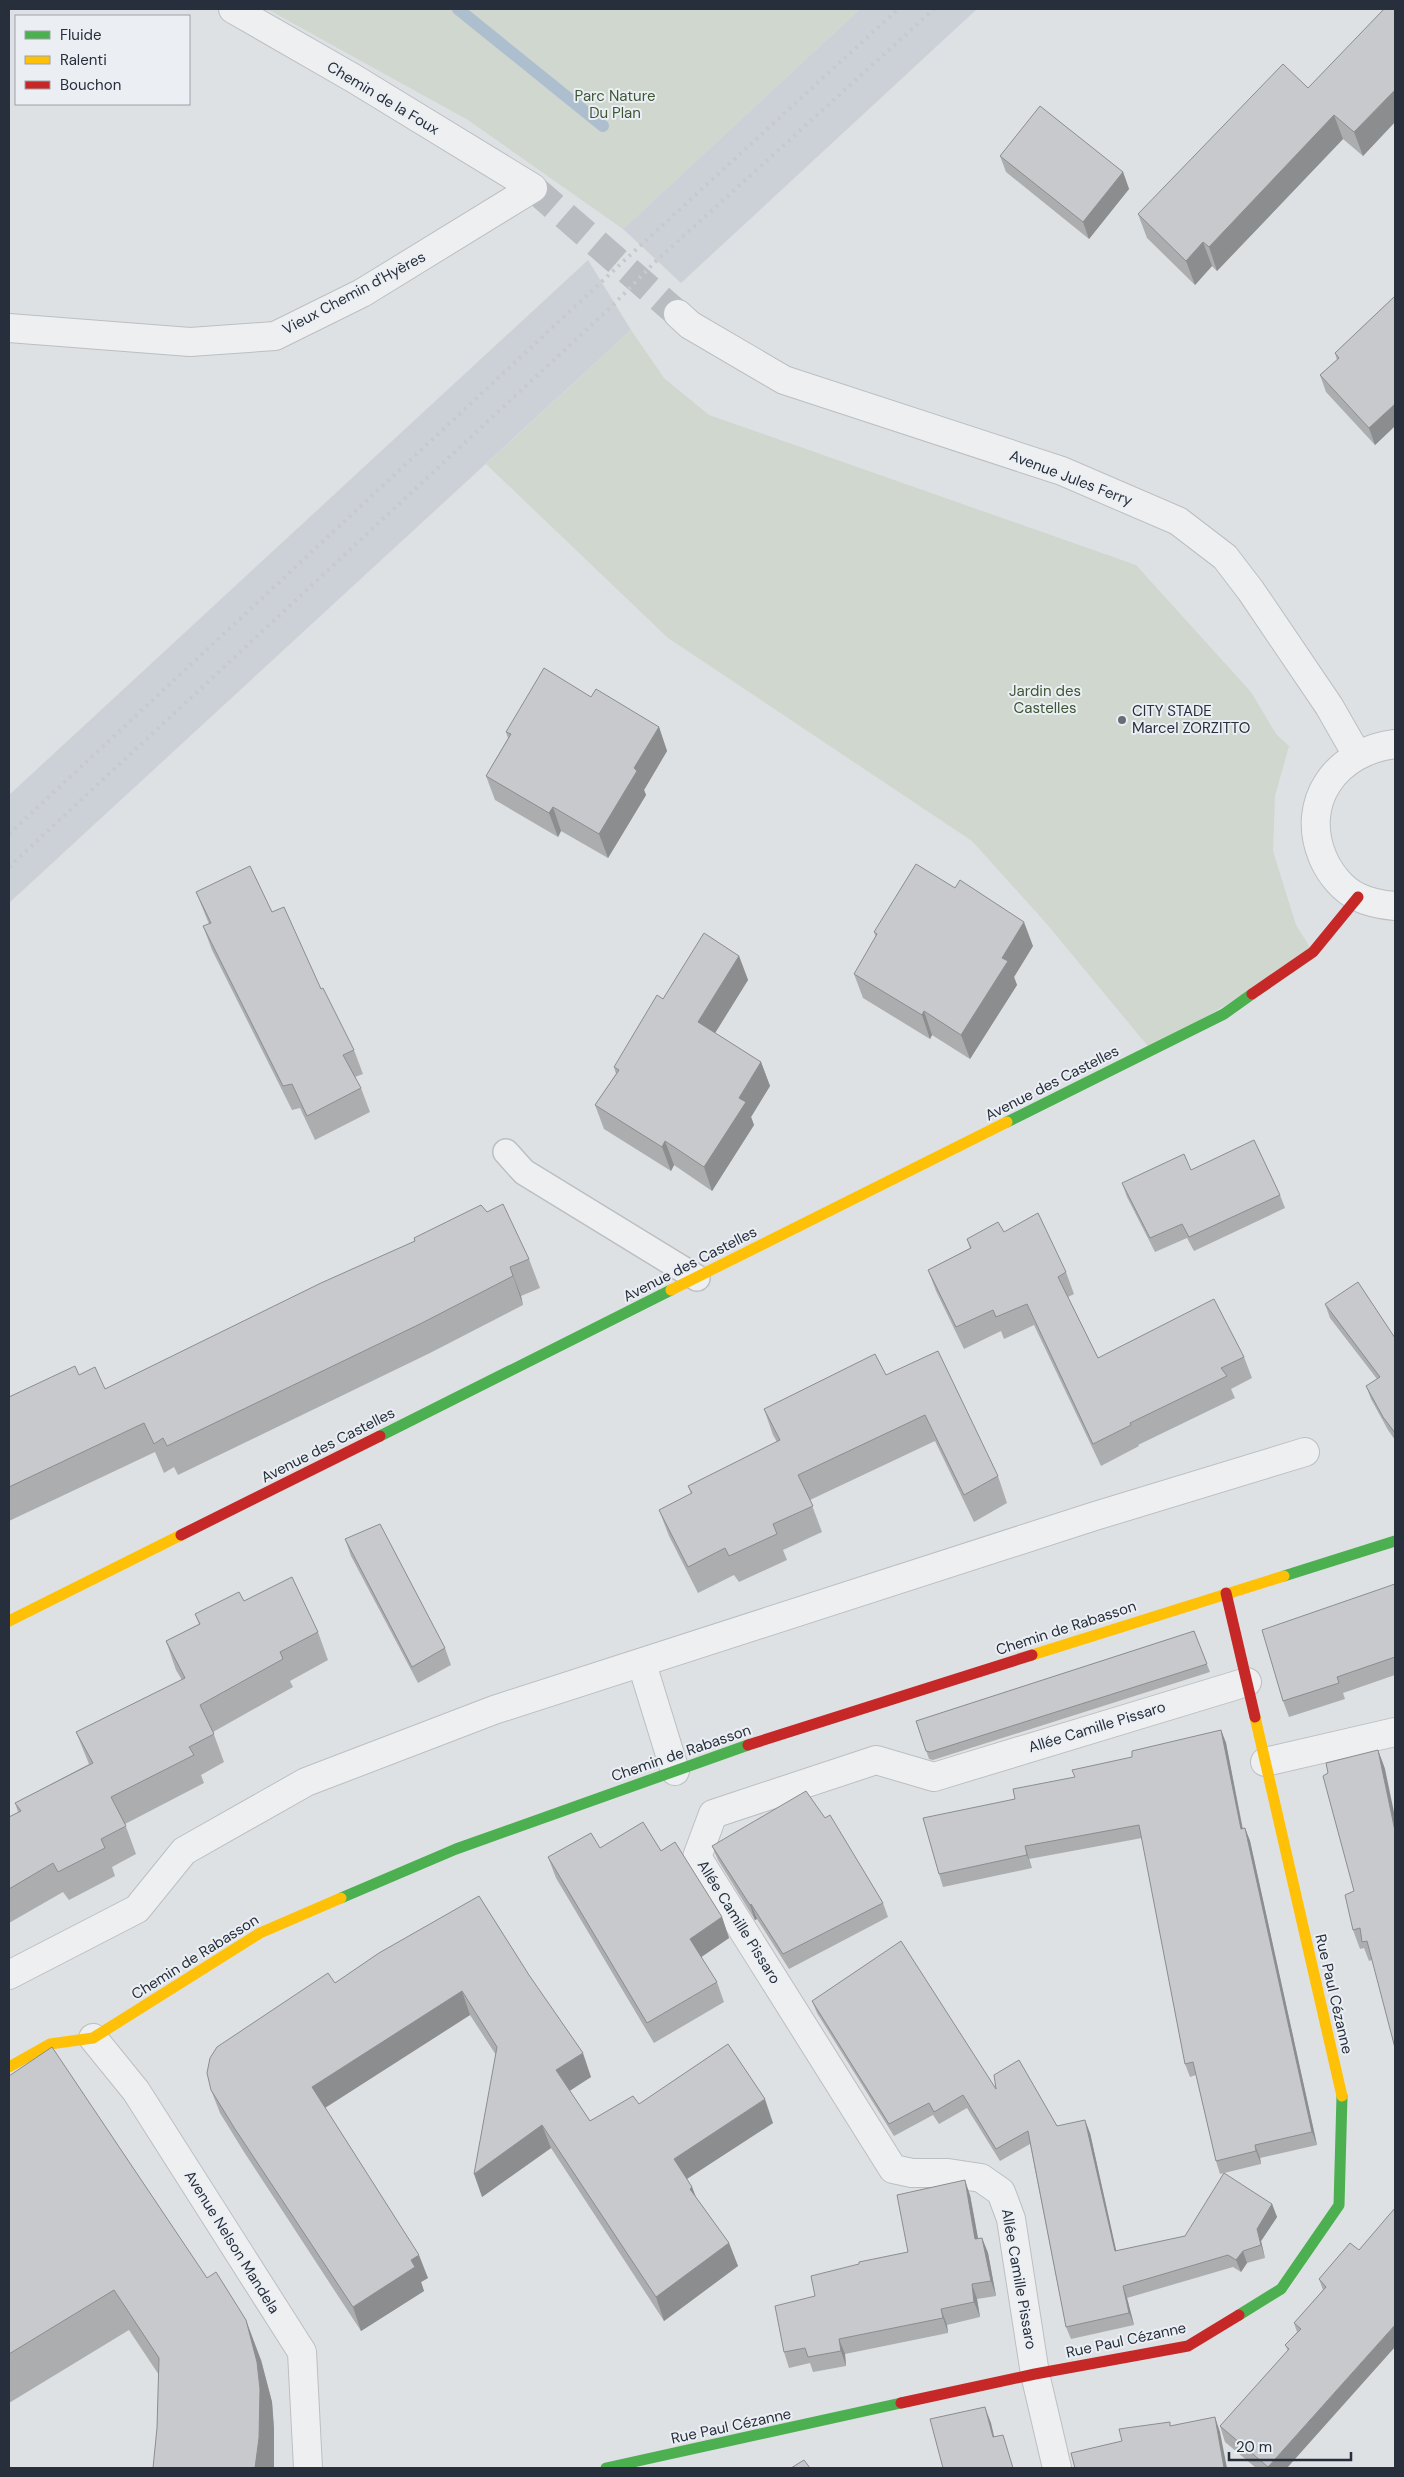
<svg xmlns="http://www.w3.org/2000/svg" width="1404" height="2477" viewBox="0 0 1404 2477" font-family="'DM Sans',sans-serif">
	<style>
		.built { fill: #ccd1d7 }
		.green { fill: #cfd7cf }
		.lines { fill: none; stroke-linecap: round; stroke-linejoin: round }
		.stream { stroke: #adbfce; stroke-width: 12 }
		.street-tunnel { stroke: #b9bdc2; stroke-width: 28; stroke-dasharray: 28 14; stroke-linecap: butt }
		.lane-casing { stroke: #bcbfc2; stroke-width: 28 }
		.street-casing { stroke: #bcbfc2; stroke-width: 30 }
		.lane { stroke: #eeeff0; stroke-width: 25 }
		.street { stroke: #eeeff0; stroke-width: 28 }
		.fast { stroke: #4caf50; stroke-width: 11 }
		.slow { stroke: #ffc107; stroke-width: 11 }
		.jam { stroke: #c62828; stroke-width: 11 }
		.rail { stroke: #c7c9cc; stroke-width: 4; stroke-dasharray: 2.5 5; stroke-linecap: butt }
		.wall { fill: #abadaf }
		.shaded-wall { fill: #8b8d8f }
		.building { fill: #c7c9cc; stroke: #8b8d8f }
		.poi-dot { fill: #666d76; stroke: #ebeff4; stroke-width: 2 }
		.labels { text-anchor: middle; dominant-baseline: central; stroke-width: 4; stroke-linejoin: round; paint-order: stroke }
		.park-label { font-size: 15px; fill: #3d5634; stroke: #ebeff4 }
		.street-label { font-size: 15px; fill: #262f3b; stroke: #ebeff4 }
		.poi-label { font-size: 15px; fill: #262f3b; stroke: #ebeff4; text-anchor: start }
	</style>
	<rect width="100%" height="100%" fill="#dee1e4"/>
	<g class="built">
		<polygon points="860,9 977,9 681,283 623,229"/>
		<polygon points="588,260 631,330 9,903 9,795"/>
	</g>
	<g class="green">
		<polygon points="267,9 860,9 623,229 468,120"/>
		<polygon points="631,330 664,378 709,415 1136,565 1251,692 1276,734 1289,746 1275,796 1273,851 1296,925 1313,952 1151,1050 1046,923 972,841 668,638 486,464"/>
	</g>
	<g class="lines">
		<polyline class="stream" points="458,9 603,126"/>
		<polyline class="street-tunnel" points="533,188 678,314"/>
		<defs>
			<polyline id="lane" points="506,1152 524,1172 697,1278"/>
			<g id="street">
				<polyline points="678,314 690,325 784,380 1062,471 1178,521 1225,557 1251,591 1329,706 1357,755"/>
				<polyline points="9,328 190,342 275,336 362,293 533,188 353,78 233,9"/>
				<path d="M1395,744c-58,7 -96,57 -72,114 7,16 20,32 35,39 12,6 25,8 37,9"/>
				<polyline points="642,1664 675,1771"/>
				<polyline points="1265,1762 1395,1732"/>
				<polyline points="9,1975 137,1909 184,1851 306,1782 494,1710 1095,1516 1305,1452"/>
				<polyline points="93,2038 136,2091 302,2352 308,2468"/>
				<polyline points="1057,2468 1035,2374 1011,2219 1001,2192 981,2178 948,2173 912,2173 893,2169 697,1857 713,1814 876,1760 934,1777 1247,1682"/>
			</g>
		</defs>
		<use href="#lane" class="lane-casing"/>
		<use href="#street" class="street-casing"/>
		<use href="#lane" class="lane"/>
		<use href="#street" class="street"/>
		<g class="fast">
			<polyline points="1007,1122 1224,1014 1252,994"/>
			<polyline points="380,1436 671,1290"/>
			<polyline points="1284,1576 1395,1541"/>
			<polyline points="341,1898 456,1849 748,1745"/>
			<polyline points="1239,2315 1281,2289 1339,2205 1342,2096"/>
			<polyline points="606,2468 901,2403"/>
		</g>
		<g class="slow">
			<polyline points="671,1290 1007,1122"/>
			<polyline points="9,1621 181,1535"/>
			<polyline points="1032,1655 1284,1576"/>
			<polyline points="1255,1717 1342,2096"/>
			<polyline points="9,2067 50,2044 93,2038 260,1933 341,1898"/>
		</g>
		<g class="jam">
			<polyline points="1252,994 1313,952 1358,897"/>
			<polyline points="181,1535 380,1436"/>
			<polyline points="1226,1593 1255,1717"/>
			<polyline points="748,1745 1032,1655"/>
			<polyline points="901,2403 1035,2374 1188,2346 1239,2315"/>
		</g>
		<g class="rail">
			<polyline points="9,834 642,244 898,9"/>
			<polyline points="9,867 614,304 656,261 934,9"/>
		</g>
	</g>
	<g class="wall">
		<polygon points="1395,9 1395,122 1363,156 1343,139 1217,271 1212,266 1195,285 1147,238 1138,214 1308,88"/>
		<polygon points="1000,156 1123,172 1129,189 1089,239 1006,172"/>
		<polygon points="1395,296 1395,426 1375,445 1326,392 1320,375 1337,360 1335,353"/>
		<polygon points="591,697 659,727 667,751 644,790 646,795 608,858 561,831 558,837 495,800 486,776 508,738 506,732"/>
		<polygon points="196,892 272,912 321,989 354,1050 363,1074 355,1077 361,1088 370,1112 315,1140 300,1108 292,1110 212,950 203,926 209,924"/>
		<polygon points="874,932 1033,946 1014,977 1017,985 970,1059 932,1035 930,1039 863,998 854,974 876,937"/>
		<polygon points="739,956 748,980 715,1033 761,1062 770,1086 751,1117 754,1125 712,1191 674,1165 671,1171 604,1129 595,1105 616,1074 614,1067"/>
		<polygon points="1191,1170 1280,1195 1285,1208 1194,1251 1187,1238 1155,1252 1127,1197 1122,1183"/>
		<polygon points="487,1212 529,1259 540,1288 521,1296 523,1305 430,1353 178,1475 174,1467 164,1473 155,1452 9,1521 9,1397 79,1375 105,1389"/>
		<polygon points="1004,1232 1066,1272 1074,1294 1068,1297 1098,1358 1244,1357 1252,1378 1231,1389 1235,1398 1138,1445 1139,1446 1101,1466 1034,1325 1004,1339 1001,1331 964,1349 936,1291 928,1270 970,1248 967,1239"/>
		<polygon points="1325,1304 1395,1338 1395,1440 1388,1430 1371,1399 1366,1386 1377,1379 1330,1318"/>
		<polygon points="886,1375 998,1476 1007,1503 974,1522 935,1441 810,1500 822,1532 783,1550 787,1560 739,1582 734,1575 698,1593 669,1536 659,1510 691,1494 688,1486 777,1442 773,1435 764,1409"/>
		<polygon points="345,1539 445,1648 451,1665 418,1683 351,1556"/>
		<polygon points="1395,1584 1395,1675 1343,1693 1345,1699 1289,1717 1283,1701"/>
		<polygon points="244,1601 318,1632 328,1660 290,1681 293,1687 213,1732 224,1762 201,1775 204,1783 125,1824 136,1854 112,1867 115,1876 69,1900 63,1892 9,1923 9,1817 18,1812 15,1803 89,1764 76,1732 182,1680 176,1670 166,1641 199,1624 195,1614"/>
		<polygon points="1194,1631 1210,1672 933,1760 929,1759 916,1721"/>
		<polygon points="1221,1730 1226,1743 1243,1829 1245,1828 1250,1841 1317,2145 1260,2158 1261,2164 1220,2174 1216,2161 1196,2075 1190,2077 1185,2064 1142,1838 1029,1859 1032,1868 943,1887 939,1874 1015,1799 1132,1757"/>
		<polygon points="1378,1750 1385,1769 1372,1960 1369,1961 1364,1948 1360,1949 1353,1930 1354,1891"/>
		<polygon points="712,1846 883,1903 888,1917 789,1969 757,1919 755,1920 718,1860"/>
		<polygon points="600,1848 661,1851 722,1917 729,1938 701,1957 717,1982 724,2002 654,2043 556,1878 548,1857"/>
		<polygon points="479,1896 591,2077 569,2090 590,2121 639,2104 773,2123 687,2179 692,2187 696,2198 729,2243 738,2266 664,2321 551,2148 482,2197 496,2055 470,2015 325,2108 428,2278 421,2282 424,2291 361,2331 244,2152 220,2113 211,2090 335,1983"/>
		<polygon points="812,2001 996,2089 1057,2126 1090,2133 1116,2251 1185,2236 1272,2204 1277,2217 1261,2241 1265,2258 1247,2263 1241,2272 1233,2267 1127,2298 1134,2325 1071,2339 1066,2327 1030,2144 1000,2161 967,2108 939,2124 933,2115 894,2136 817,2013"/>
		<polygon points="9,2076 261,2360 272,2402 274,2429 157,2428 159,2375 129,2330 9,2403"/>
		<polygon points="970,2195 978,2239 982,2238 988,2253 996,2296 977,2299 980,2317 947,2325 948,2333 845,2354 846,2366 813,2372 810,2363 789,2368 784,2352 815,2296 908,2252"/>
		<polygon points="1350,2243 1287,2468 1256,2468 1225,2442 1220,2426 1288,2351 1285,2345 1297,2332 1294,2323 1323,2290 1319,2279"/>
	</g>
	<g class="shaded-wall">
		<polygon points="1395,90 1395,122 1363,156 1354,132"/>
		<polygon points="1334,115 1343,139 1217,271 1209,247"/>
		<polygon points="1123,172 1129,189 1089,239 1083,222"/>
		<polygon points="1203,242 1212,266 1195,285 1186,261"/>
		<polygon points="1395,404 1395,426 1375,445 1369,428"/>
		<polygon points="659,727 667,751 644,790 646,795 608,858 599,834 634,768"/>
		<polygon points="553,807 561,831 558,837 549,813"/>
		<polygon points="1024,922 1033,946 1014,977 1017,985 970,1059 961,1035 1002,958"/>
		<polygon points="739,956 748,980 707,1046 698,1022"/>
		<polygon points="924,1011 932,1035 930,1039 922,1015"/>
		<polygon points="761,1062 770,1086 751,1117 754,1125 712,1191 704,1167 739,1098"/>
		<polygon points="665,1141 674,1165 671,1171 662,1147"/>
		<polygon points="510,1267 521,1296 523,1305 513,1276"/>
		<polygon points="1221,1730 1226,1743 1245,1842 1241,1829"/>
		<polygon points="1378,1750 1385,1769 1395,1817 1395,1831"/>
		<polygon points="1245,1828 1250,1841 1317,2145 1312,2132"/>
		<polygon points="1025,1846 1029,1859 1032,1868 1027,1855"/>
		<polygon points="751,1904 757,1919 755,1920 750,1905"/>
		<polygon points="722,1917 729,1938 697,1960 690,1939"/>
		<polygon points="462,1991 470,2015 320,2111 312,2087"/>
		<polygon points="583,2053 591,2077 565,2094 556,2070"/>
		<polygon points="765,2099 773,2123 682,2182 674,2159"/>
		<polygon points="1085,2120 1090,2133 1119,2263 1115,2251"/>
		<polygon points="542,2125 551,2148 482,2197 474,2174"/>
		<polygon points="1255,2145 1260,2158 1261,2164 1256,2151"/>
		<polygon points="965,2180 970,2195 981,2254 975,2239"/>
		<polygon points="692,2187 701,2210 690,2189"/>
		<polygon points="1272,2204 1277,2217 1261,2241 1265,2258 1261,2245 1257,2229"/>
		<polygon points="982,2238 988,2253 996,2296 991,2281"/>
		<polygon points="729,2243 738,2266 664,2321 656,2297"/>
		<polygon points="1243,2251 1247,2263 1241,2272 1236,2260"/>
		<polygon points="419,2255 428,2278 421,2282 424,2291 361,2331 353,2307 411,2260"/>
		<polygon points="972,2284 977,2299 980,2317 974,2302"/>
		<polygon points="1123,2286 1127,2298 1134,2325 1129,2313"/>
		<polygon points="941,2309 947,2325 948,2333 943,2318"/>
		<polygon points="246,2320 261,2360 272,2402 274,2429 274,2468 255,2468"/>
		<polygon points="1395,2325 1395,2347 1287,2468 1269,2468 1268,2467"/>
		<polygon points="839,2339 845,2354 846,2366 841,2351"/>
		<polygon points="985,2407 991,2423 998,2453 993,2437"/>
		<polygon points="1215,2417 1220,2432 1227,2468 1224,2468"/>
	</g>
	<g class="building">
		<polygon points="1384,9 1395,9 1395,90 1354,132 1334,115 1209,247 1203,242 1186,261 1138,214 1283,64 1308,88"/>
		<polygon points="1040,106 1123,172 1083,222 1000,156"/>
		<polygon points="1395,296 1395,404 1369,428 1320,375 1339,358 1335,353"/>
		<polygon points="544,668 591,697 596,689 659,727 634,768 637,771 599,834 553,807 549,813 486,776 511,734 506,732"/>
		<polygon points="916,864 955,888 960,880 1024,922 1002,958 1008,961 961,1035 924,1011 922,1015 854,974 877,934 874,932"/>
		<polygon points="250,866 272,912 284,907 321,989 323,988 354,1050 343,1055 361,1088 307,1116 292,1084 283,1086 203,926 211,923 196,892"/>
		<polygon points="704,933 739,956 698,1022 761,1062 739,1098 746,1102 704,1167 665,1141 662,1147 595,1105 619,1070 614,1067 657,995 663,999"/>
		<polygon points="1254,1140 1280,1195 1189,1237 1182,1224 1150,1238 1122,1183 1184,1154 1191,1170"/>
		<polygon points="503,1204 529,1259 510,1267 513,1276 420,1324 167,1446 163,1438 154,1444 144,1423 9,1487 9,1397 75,1366 79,1375 95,1367 105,1389 321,1283 415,1241 414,1238 481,1205 487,1212"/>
		<polygon points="1038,1213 1066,1272 1058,1277 1098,1358 1214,1299 1244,1357 1221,1368 1227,1376 1130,1423 1131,1425 1093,1444 1027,1304 996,1317 993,1310 956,1327 928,1270 971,1248 967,1239 998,1222 1004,1232"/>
		<polygon points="1358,1282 1395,1338 1395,1433 1383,1417 1366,1386 1380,1377 1325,1304"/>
		<polygon points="938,1351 998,1476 964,1495 925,1415 798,1475 813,1506 773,1524 777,1534 729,1556 725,1548 688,1567 659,1510 692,1493 688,1486 780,1440 764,1409 875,1354 886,1375"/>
		<polygon points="380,1524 445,1648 412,1667 345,1539"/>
		<polygon points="292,1577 318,1632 280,1652 283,1659 200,1705 214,1734 189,1747 194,1755 111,1797 126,1826 101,1839 105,1848 58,1872 53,1863 9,1889 9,1817 21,1811 15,1803 93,1763 76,1732 185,1678 166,1641 200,1624 195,1614 239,1592 244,1601"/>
		<polygon points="1395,1584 1395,1657 1337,1677 1339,1683 1283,1701 1262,1630"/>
		<polygon points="1194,1631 1207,1664 930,1752 926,1751 916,1721"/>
		<polygon points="1221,1730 1241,1829 1245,1828 1312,2132 1255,2145 1256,2151 1216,2161 1193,2062 1185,2064 1139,1825 1025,1846 1027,1855 939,1874 923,1818 1015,1799 1013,1789 1075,1777 1072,1770 1132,1757 1132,1751"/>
		<polygon points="1378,1750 1395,1831 1395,2048 1367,1941 1362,1942 1360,1928 1353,1930 1345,1895 1354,1891 1323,1776 1328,1773 1326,1763"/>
		<polygon points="806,1791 825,1818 830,1815 883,1903 783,1954 751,1904 750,1905 712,1846"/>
		<polygon points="643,1822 661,1851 675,1842 722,1917 690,1939 717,1982 647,2023 548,1857 591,1833 600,1848"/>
		<polygon points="479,1896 529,1975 583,2053 556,2070 590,2121 633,2096 639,2104 728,2044 765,2099 674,2159 692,2187 690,2189 729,2243 656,2297 542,2125 474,2174 497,2047 462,1991 312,2087 419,2255 411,2260 415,2267 353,2307 235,2129 211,2090 207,2073 210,2058 217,2047 328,1973 335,1983 379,1953"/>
		<polygon points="901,1941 996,2089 994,2075 1019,2060 1057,2126 1085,2120 1115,2251 1185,2236 1224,2173 1272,2204 1257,2229 1261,2245 1243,2251 1236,2260 1228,2255 1123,2286 1129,2313 1066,2327 1028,2131 996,2149 963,2095 934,2112 929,2103 889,2124 812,2001"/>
		<polygon points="52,2047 207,2278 216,2272 246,2320 257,2362 260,2389 259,2438 255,2468 153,2468 157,2428 159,2358 114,2290 9,2354 9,2076"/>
		<polygon points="965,2180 975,2239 982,2238 991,2281 972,2284 974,2302 941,2309 943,2318 839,2339 841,2351 808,2357 805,2348 784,2352 775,2306 815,2296 811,2276 859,2264 859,2262 908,2252 897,2195"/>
		<polygon points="1395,2208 1395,2325 1268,2467 1220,2426 1289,2349 1285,2345 1301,2329 1294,2323 1326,2287 1319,2279 1350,2243 1359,2250"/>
		<polygon points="985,2407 993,2437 1003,2435 1013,2468 943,2468 930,2419"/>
		<polygon points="1215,2417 1224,2468 1075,2468 1071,2453 1122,2441 1119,2429 1170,2422 1170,2426"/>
		<polygon points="804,2460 810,2468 791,2468"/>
	</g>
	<circle class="poi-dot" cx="1122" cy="720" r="5"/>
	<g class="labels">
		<g class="park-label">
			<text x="615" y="96">Parc Nature<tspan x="615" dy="17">Du Plan</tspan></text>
			<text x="1045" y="691">Jardin des<tspan x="1045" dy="17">Castelles</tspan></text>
		</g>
		<g class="street-label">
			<text transform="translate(383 98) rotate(31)">Chemin de la Foux</text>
			<text transform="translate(354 293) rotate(-28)">Vieux Chemin d'Hyères</text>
			<text transform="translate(1071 478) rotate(21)">Avenue Jules Ferry</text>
			<text transform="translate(1052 1083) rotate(-27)">Avenue des Castelles</text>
			<text transform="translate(690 1264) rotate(-27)">Avenue des Castelles</text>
			<text transform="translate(328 1445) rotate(-27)">Avenue des Castelles</text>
			<text transform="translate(1066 1628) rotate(-18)">Chemin de Rabasson</text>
			<text transform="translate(1097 1727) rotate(-17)">Allée Camille Pissaro</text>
			<text transform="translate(681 1753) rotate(-19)">Chemin de Rabasson</text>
			<text transform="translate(739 1922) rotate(58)">Allée Camille Pissaro</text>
			<text transform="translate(195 1957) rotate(-32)">Chemin de Rabasson</text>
			<text transform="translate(1334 1994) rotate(77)">Rue Paul Cézanne</text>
			<text transform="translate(232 2242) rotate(58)">Avenue Nelson Mandela</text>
			<text transform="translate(1019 2279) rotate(80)">Allée Camille Pissaro</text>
			<text transform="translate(1126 2340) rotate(-12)">Rue Paul Cézanne</text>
			<text transform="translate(731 2426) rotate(-12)">Rue Paul Cézanne</text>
		</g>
		<g class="poi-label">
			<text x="1132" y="711">CITY STADE<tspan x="1132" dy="17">Marcel ZORZITTO</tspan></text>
		</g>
	</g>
	<rect width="1404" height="2477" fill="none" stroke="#262f3b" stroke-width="20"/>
	<rect x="15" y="15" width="175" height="90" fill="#ebeff4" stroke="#9ca2aa"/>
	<rect x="25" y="31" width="25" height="8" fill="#4caf50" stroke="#9ca2aa"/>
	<text x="60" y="40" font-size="15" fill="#262f3b">Fluide</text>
	<rect x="25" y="56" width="25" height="8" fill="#ffc107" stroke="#9ca2aa"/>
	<text x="60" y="65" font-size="15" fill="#262f3b">Ralenti</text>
	<rect x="25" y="81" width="25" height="8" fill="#c62828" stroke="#9ca2aa"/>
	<text x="60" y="90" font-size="15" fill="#262f3b">Bouchon</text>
	<path d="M1229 2452v8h122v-8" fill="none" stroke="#262f3b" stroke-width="2.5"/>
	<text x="1236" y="2452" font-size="15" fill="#262f3b" stroke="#ebeff4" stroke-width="4" paint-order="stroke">20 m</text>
</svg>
